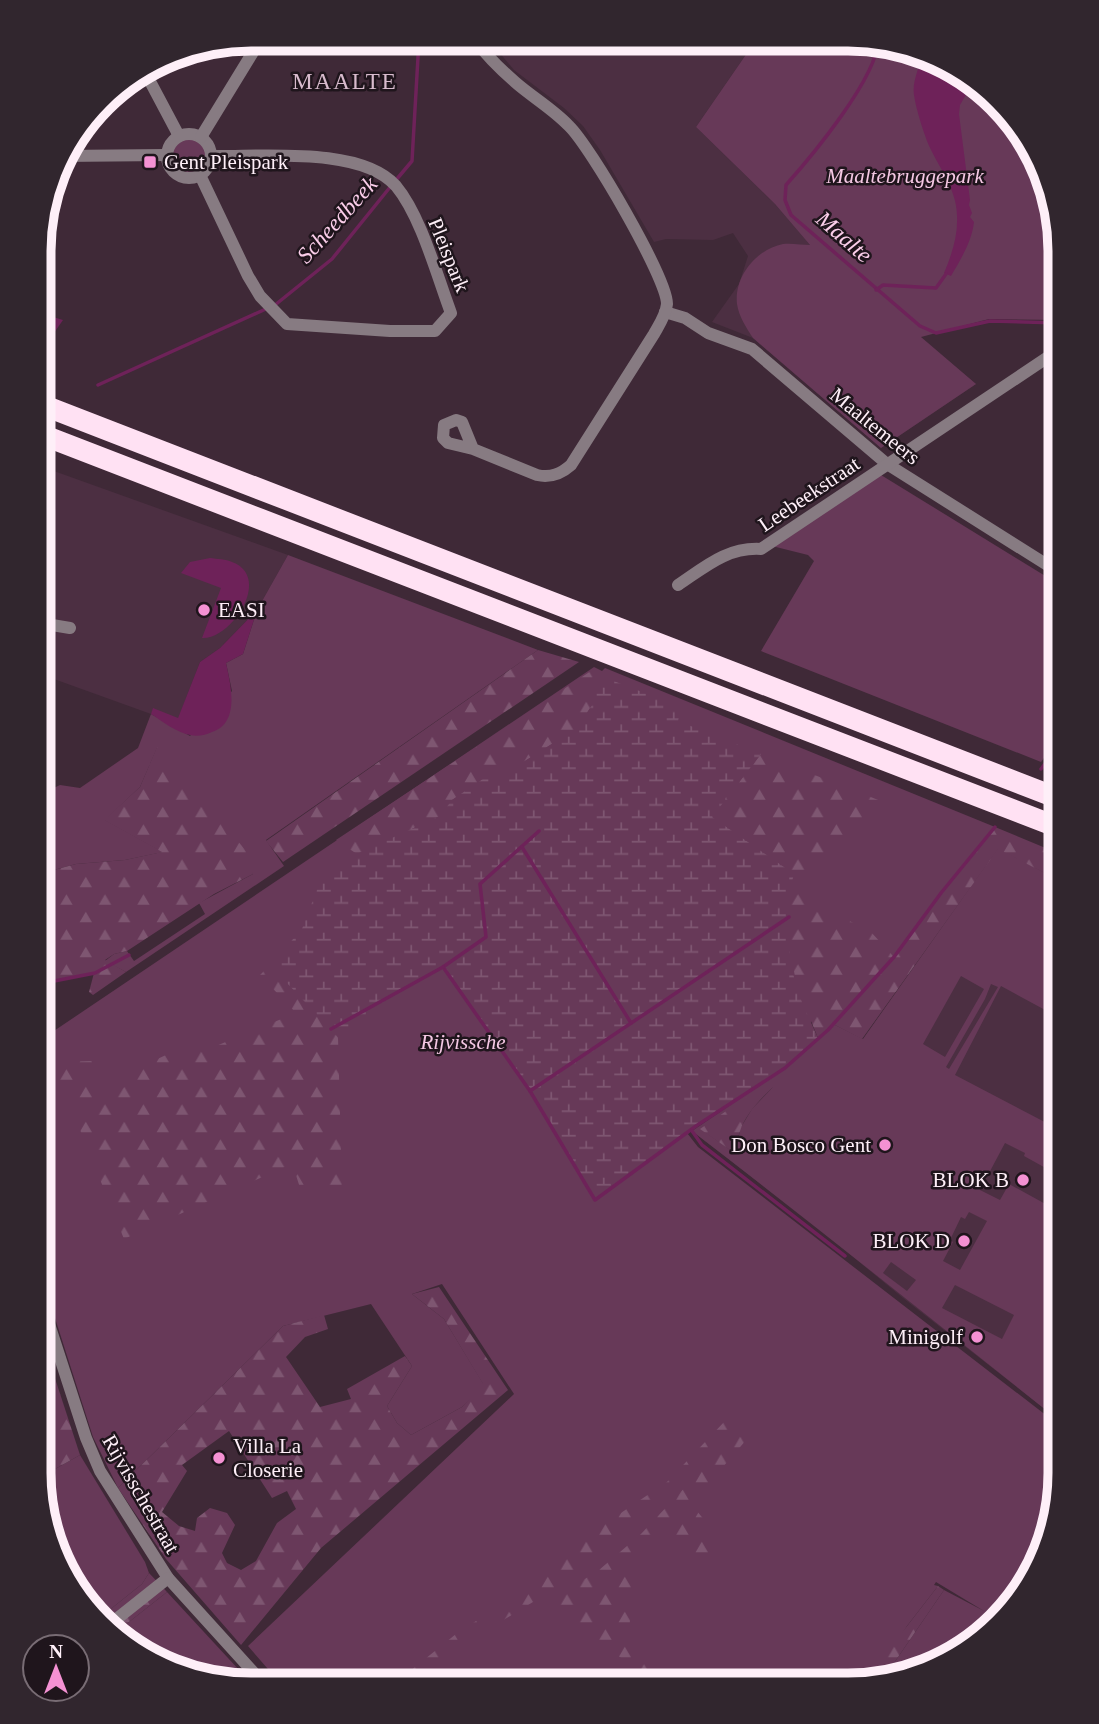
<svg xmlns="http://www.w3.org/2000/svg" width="1099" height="1724" viewBox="0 0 1099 1724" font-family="Georgia,serif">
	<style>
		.built { fill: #4c2f42 }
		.green { fill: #673958; fill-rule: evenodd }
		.forest { fill: url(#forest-firs); fill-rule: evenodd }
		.wetland { fill: url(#wetland-marsh) }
		.water { fill: #6e2259 }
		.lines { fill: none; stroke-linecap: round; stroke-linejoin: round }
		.stream { stroke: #6e2259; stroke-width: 3.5 }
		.street { stroke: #877b82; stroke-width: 12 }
		.highway { stroke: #ffe1f3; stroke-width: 21 }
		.poi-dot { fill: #f491d3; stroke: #1f151c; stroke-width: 2.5 }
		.labels { text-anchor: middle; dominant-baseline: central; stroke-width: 5; stroke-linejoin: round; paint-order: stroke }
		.poi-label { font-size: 21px; fill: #feeff8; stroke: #1f151c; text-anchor: end }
		.park-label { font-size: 21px; font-style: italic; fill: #f5c8e4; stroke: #1f151c }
		.street-label { font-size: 21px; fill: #feeff8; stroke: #1f151c }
		.neighbourhood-label { font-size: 23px; letter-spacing: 2px; fill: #d8bbcd; stroke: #1f151c }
		.water-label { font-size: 23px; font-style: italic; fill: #fbceea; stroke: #1f151c }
		.rim { fill: none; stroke: #feeff8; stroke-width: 9 }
	</style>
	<defs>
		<pattern id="forest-firs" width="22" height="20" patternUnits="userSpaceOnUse" patternTransform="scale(1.75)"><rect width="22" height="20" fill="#673958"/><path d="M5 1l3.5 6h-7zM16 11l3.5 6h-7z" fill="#7e5671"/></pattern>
		<pattern id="wetland-marsh" width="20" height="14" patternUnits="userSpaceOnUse" patternTransform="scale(1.75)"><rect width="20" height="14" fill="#673958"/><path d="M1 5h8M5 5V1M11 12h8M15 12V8" fill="none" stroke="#7e5671"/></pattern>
	</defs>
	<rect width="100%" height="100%" fill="#3f2937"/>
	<g class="built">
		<polygon points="488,39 756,40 696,127 775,204 812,247 976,384 881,448 753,338 712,322 739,284 748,256 733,233 713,240 666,239 654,242 600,150 583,126 564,108 514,70"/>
		<polygon points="40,466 288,555 257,610 220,648 200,662 178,719 154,709 151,714 40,674"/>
		<polygon points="998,848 1060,881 1060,1421 903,1298 818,1228 692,1131 785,1068 833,1024 863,1039"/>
	</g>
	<g class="green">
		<path d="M756,40h121l100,42 67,87 16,81v70l-71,-1 -68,18 55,47 -95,64 -128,-110c-7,-11 -14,-21 -16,-34 -3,-28 20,-55 46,-60 9,-1 19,1 27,1l-35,-41 -79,-77z"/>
		<circle cx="189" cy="156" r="17"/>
		<polygon points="881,475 1060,585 1060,736 1041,762 761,651 814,561 808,555 772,546"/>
		<polygon points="288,555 538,650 266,840 284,866 126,972 105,961 114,954 127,951 134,961 205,914 199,903 253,874 157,748 140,787 105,820 163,852 125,860 76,864 39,874 39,795 60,785 80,788 138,748 151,714 190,736 232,691 226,663 243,654 257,610"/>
		<polygon points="594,667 602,671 605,668 995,827 894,957 891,954 684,1129 698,1147 1060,1426 1060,1488 1049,1542 1017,1602 930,1669 883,1679 944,1590 984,1611 936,1582 934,1585 938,1586 907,1626 872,1681 849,1685 281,1684 248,1646 514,1394 442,1284 412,1294 444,1319 484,1385 462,1407 411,1435 397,1423 387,1406 412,1366 371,1304 283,1326 118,1488 93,1437 39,1268 39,1041"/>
		<path d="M998,848l62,33v137l-59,-32 -46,89 105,55v46l-36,-20 1,-3 -20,-10 -25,47 20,10 9,-16 51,28v2l-4,-1 -8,14 12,6v188c-123,-97 -244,-195 -368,-290l93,-63 48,-44 30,15zM961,976l23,13 -39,68 -22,-13zM991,984l7,3 -49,82 -3,-2 39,-68zM773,1087l-21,22 -12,20 -2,13 -5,10 -32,-23zM969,1212l18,9 -27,49 -17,-9 10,-19 -3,-2 11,-23 4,2zM891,1262l25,18 -9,11 -24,-18zM955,1285l59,30 -12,24 -60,-31z"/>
		<polygon points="80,1455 145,1562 149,1573 142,1584 102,1616 55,1555 39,1478"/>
		<polygon points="167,1592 252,1684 223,1684 122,1642 115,1633"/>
	</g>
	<g class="forest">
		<polygon points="538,650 579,662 283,862 266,841"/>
		<polygon points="591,671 598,675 594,702 577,728 517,766 483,779 452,800 440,816 357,854 336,840"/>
		<polygon points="157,747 248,853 253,874 214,894 127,951 114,954 105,960 126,972 93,995 89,992 94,973 49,982 39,972 39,874 76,864 125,860 162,852 104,820 140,787"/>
		<polygon points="761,754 891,805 808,878 794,874 712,817"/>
		<polygon points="995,827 1060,854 1060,881 998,849 862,1039 833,1024 818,1038 797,987 789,945 791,883 824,897 831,912 870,931 894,957 941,893"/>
		<polygon points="270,965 338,1037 342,1191 301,1191 295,1172 285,1167 124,1239 68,1100 51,1091 39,1089 39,1077 63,1062 92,1061 100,1092 105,1095 116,1097 140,1067 166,1055 216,1046 296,1013 260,975"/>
		<path d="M773,1079v8c-13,12 -28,28 -33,44 -3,8 -3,14 -7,21l-33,-23z"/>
		<path d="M439,1287l69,103 -187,158 -80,97 -75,-86 -48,-71 165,-162 41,-11 4,14 -23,8 -19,20 34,50 31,-8 -4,-10 58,-33 7,10 -25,40 10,17 14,12 51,-28 21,-23 -39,-65 -32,-25zM229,1431l43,67 15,-7 9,18 -19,14 -21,38 -15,9 -14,-7 -5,-10 13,-28 -8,-12 -17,-5 -13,10 -2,13 -16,-5 -17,-14 25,-41 -5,-6z"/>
		<polygon points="50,1363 80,1455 39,1478 39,1366"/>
		<polygon points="725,1421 735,1429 646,1519 604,1555 569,1580 454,1650 409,1684 394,1684 456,1634 530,1586 591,1533 667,1482"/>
		<path d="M738,1431l9,8 -56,65 15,18 15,25 -4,10c-25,7 -44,-10 -64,-23l-24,33 3,31 -4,45 56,42h-29l-3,-2 -3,2h-35l20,-18 -89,-63 54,-34 42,-36z"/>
		<polygon points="149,1573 167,1592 115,1633 102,1616 142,1584"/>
		<polygon points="938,1586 944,1590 883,1679 863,1683"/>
	</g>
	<path class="wetland" d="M598,675l83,32 -3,14 83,33 -49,63 82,57c-10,35 -8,79 3,114 5,17 14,34 21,50l-33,30 -89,58 -101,74 -65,-109 -87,-123 -105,69 -68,-72 32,-36 20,-53 35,-22 83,-38 12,-16 31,-21 34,-13 60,-38 17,-26z"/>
	<g class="water">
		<path d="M920,58l54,23 -14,24 -1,9 11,86 -1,5 3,8 -2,4 4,5c-2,19 -13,37 -23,54l-7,-3c8,-19 14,-37 13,-57 0,-28 -20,-50 -30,-75 -5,-14 -11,-32 -13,-46 -2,-14 5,-24 6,-37z"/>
		<polygon points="40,313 63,320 47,343 40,344"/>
		<path d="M210,558c7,1 16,1 22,4 41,15 -1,78 -30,76l19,-50 -40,-15 9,-11z"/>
		<path d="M257,610l-14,44 -17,9c5,23 14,60 -14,69 -6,3 -15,5 -22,3 -13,-2 -28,-14 -39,-21l2,-6 25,10 22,-56 20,-14z"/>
	</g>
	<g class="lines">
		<g class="stream">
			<path d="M878,41c-1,37 -67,116 -92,144l-1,15 6,15 129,111 16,7 54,-12 70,2"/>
			<polyline points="396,180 412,161 419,40 422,39"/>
			<polyline points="876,290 883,285 936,288 946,274"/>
			<polyline points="275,305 332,259 391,186"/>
			<polyline points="98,385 268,308"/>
			<polyline points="1041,769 1060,744"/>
			<polyline points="539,831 480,884 486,937 443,967 530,1091 595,1200 696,1126 785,1068 828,1030 894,957 941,893 995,827"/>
			<polyline points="522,847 631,1023"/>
			<polyline points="39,984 95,973 129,955"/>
			<polyline points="331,1029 443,967"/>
			<polyline points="530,1091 789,917"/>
			<polyline points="692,1131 702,1145 845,1256"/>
		</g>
		<g class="street">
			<polyline points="144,70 179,136"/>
			<circle cx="189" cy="156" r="22"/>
			<polyline points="201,137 261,39"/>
			<polyline points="61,156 166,155"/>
			<path d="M200,175l48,101 12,20 27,28 103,7h45l16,-18c-14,-37 -30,-97 -55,-127 -35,-40 -135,-29 -185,-30"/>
			<polyline points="665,312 685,318 708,333 752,349 887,464 1060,573"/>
			<path d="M473,449l-25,-6 -5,-5 1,-13 12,-5 6,2 11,27 64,26c14,3 24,-1 34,-10l83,-131c5,-9 12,-19 13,-30 0,-26 -77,-158 -98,-178 -16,-17 -37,-29 -54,-44 -15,-13 -29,-27 -41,-43"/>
			<path d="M678,585c27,-18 49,-38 83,-36l299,-200"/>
			<polyline points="40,623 70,628"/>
			<polyline points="39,1293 86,1438 100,1471 168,1578 264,1684"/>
			<polyline points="109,1625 168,1578"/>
		</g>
		<g class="highway">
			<polyline points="40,404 1060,799"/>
			<polyline points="40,434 1060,828"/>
		</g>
	</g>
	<g class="poi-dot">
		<rect x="143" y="155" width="14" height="14" rx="3.5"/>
		<circle cx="204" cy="610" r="7"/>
		<circle cx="885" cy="1145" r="7"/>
		<circle cx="1023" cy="1180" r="7"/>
		<circle cx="964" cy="1241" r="7"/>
		<circle cx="977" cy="1337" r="7"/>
		<circle cx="219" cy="1458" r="7"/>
	</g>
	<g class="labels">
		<g class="poi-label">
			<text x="164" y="162" text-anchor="start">Gent Pleispark</text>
			<text x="218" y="610" text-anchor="start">EASI</text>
			<text x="871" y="1145">Don Bosco Gent</text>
			<text x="1009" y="1180">BLOK B</text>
			<text x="950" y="1241">BLOK D</text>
			<text x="963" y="1337">Minigolf</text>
			<text x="233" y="1446" text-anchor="start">Villa La<tspan x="233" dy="24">Closerie</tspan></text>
		</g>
		<g class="park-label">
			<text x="905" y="176">Maaltebruggepark</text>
			<text x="463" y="1042">Rijvissche</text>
		</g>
		<g class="street-label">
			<text transform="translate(449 255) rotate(68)">Pleispark</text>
			<text transform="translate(875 426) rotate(39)">Maaltemeers</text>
			<text transform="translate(809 494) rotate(-34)">Leebeekstraat</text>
			<text transform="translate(141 1494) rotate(60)">Rijvisschestraat</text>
		</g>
		<g class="neighbourhood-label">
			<text x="345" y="81">MAALTE</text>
		</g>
		<g class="water-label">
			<text transform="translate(337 220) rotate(-48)">Scheedbeek</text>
			<text transform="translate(844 237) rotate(41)">Maalte</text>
		</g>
	</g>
	<path d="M0 0H1099V1724H0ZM251 51H848A200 200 0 0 1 1048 251V1473A200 200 0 0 1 848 1673H251A200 200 0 0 1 51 1473V251A200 200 0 0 1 251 51Z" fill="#31262e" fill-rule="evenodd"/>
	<path class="rim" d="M251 51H848A200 200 0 0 1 1048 251V1473A200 200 0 0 1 848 1673H251A200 200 0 0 1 51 1473V251A200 200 0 0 1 251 51Z"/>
	<g transform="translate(56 1668)"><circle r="33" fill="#1f151c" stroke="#786c74" stroke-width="2"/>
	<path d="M0-5L12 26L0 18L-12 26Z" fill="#f491d3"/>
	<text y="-10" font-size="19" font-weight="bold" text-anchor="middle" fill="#feeff8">N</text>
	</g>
</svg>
